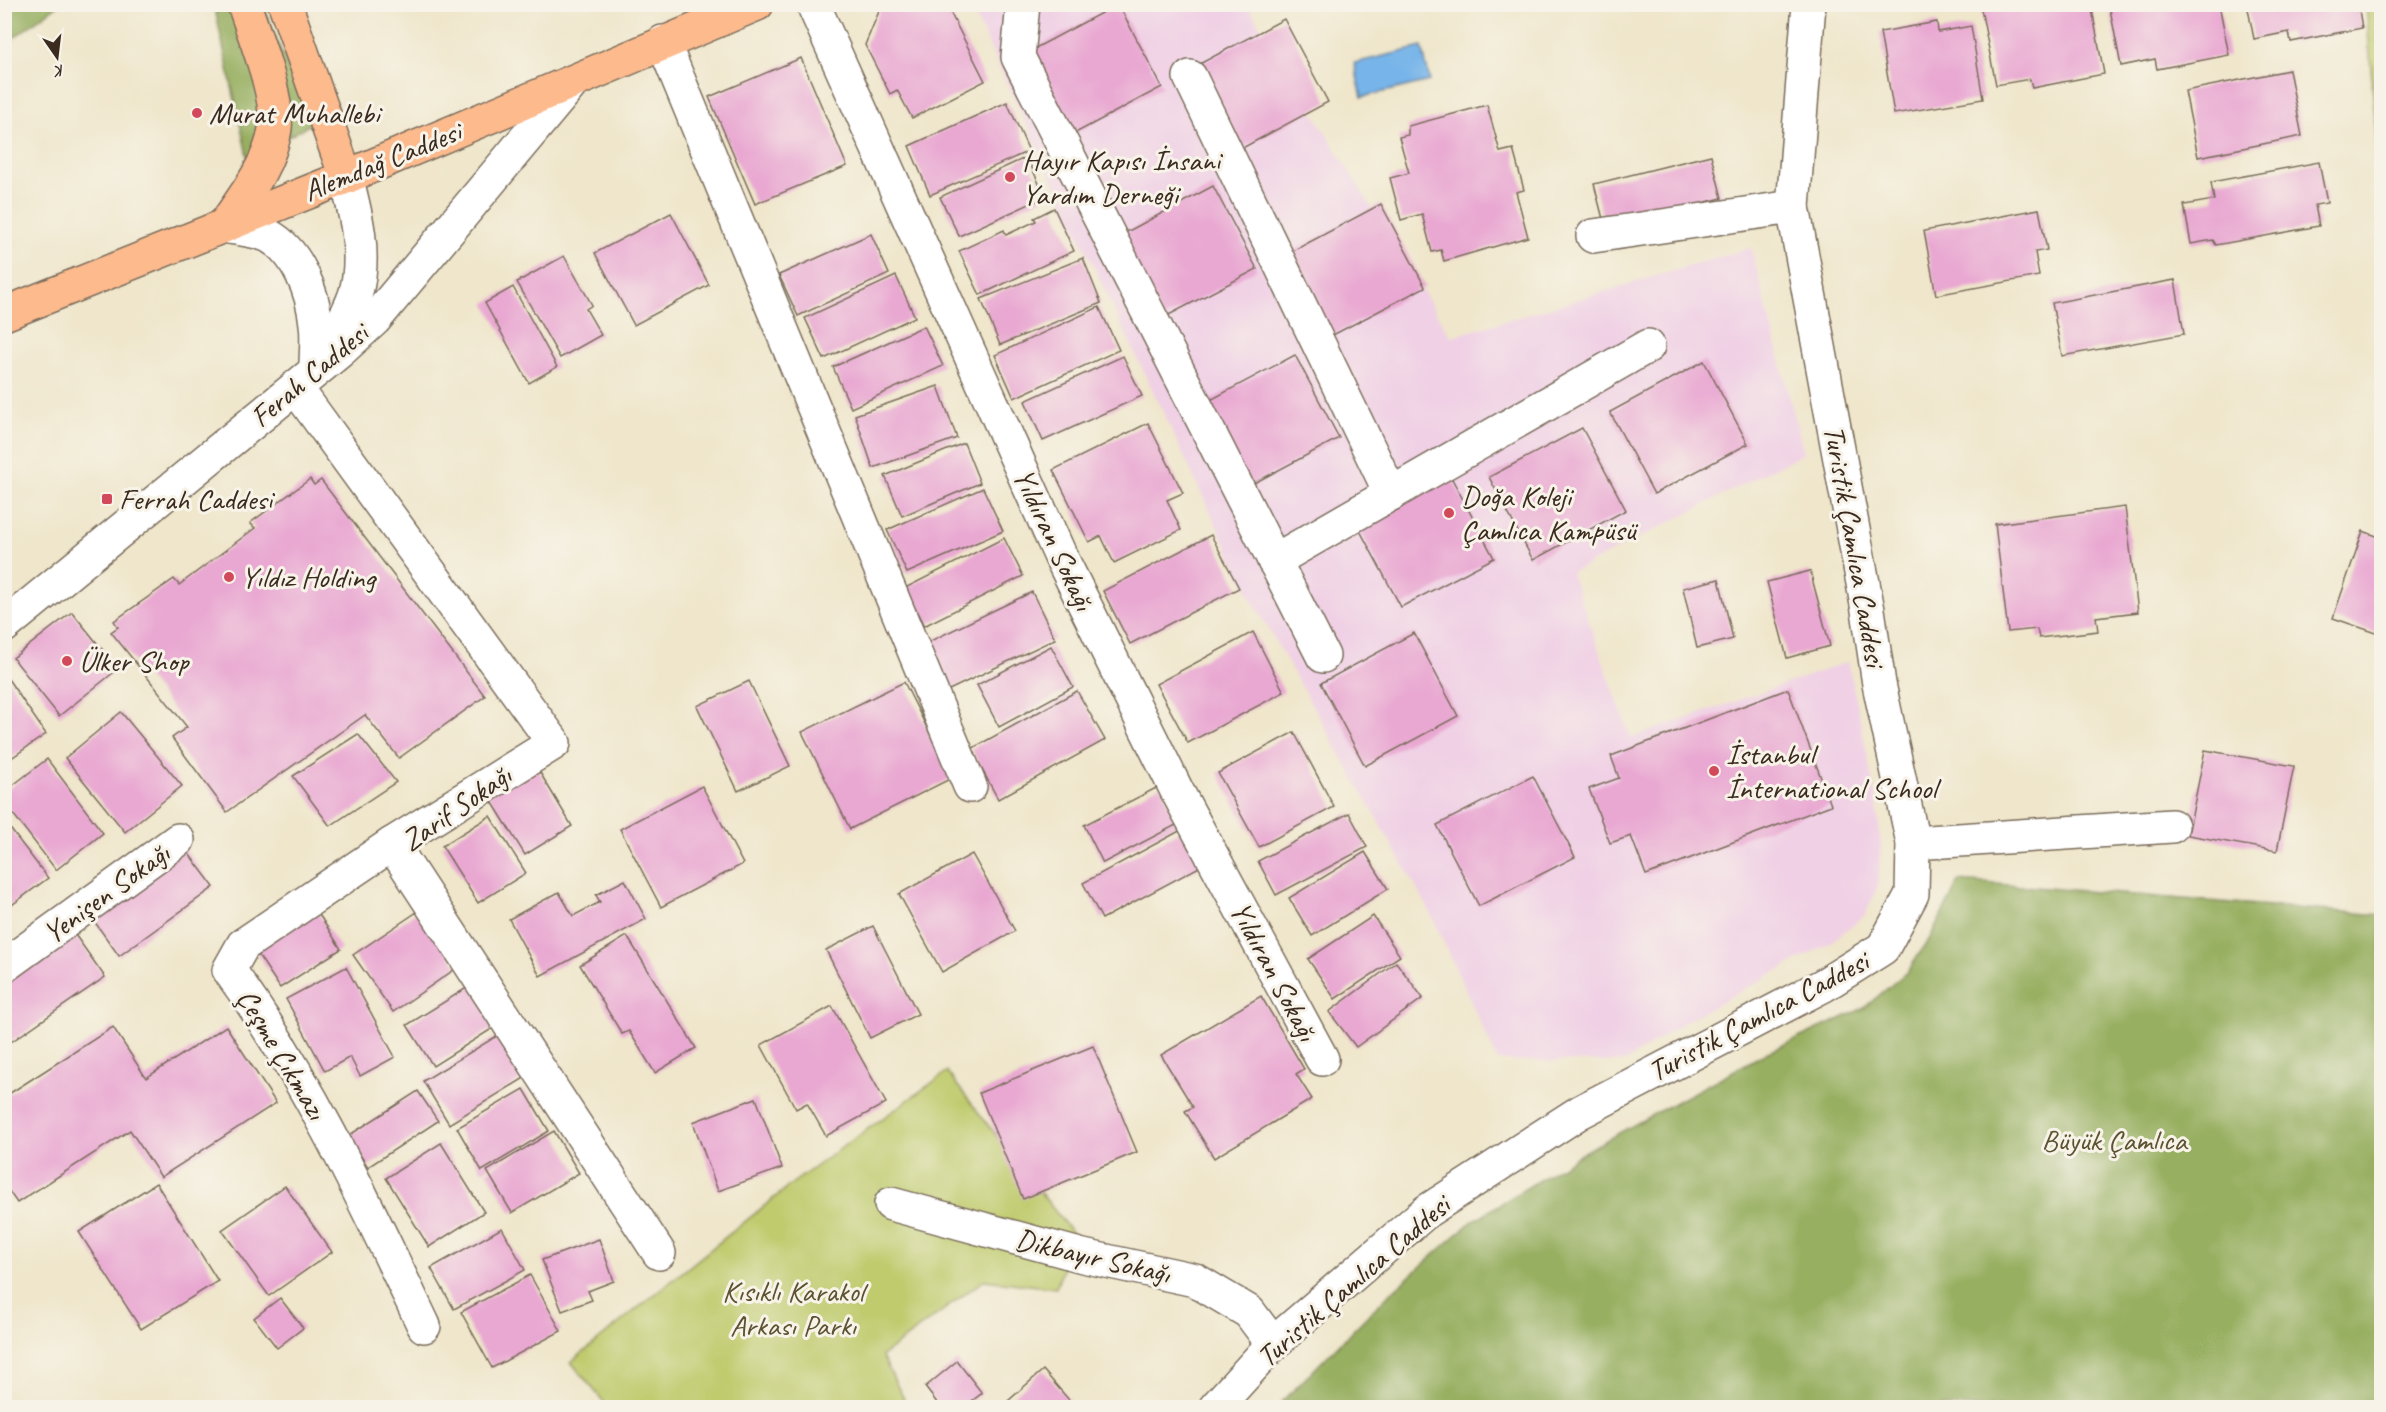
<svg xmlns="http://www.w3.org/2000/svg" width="2386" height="1412" viewBox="0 0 2386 1412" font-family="Caveat,sans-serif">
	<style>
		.built { fill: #f0d0e5 }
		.green { fill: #bfcb6d; stroke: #7d7a46; stroke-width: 1.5 }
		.forest { fill: #97af60; stroke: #696c3f; stroke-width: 1.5 }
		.water { fill: #76b4e9; stroke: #586f84; stroke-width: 1.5 }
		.building { fill: #e9a8d2 }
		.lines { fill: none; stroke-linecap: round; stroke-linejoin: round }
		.minor-casing { stroke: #7a6c5b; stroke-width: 36 }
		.major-casing { stroke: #7a6c5b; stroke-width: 36 }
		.minor { stroke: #fff; stroke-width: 33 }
		.major { stroke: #fcba8d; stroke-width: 33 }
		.poi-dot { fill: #d1495b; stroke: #f7f3e8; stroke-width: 2 }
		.labels { text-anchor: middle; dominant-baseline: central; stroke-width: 6; stroke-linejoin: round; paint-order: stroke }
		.poi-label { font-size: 30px; fill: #3b2a1e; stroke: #f7f3e8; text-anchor: start }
		.street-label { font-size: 30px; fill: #3b2a1e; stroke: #f7f3e8 }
		.park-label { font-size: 30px; fill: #5c5232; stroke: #f7f3e8 }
	</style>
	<rect width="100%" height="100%" fill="#f7f3e8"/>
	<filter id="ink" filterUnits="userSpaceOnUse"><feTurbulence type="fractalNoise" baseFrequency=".0167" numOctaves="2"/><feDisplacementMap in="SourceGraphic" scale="12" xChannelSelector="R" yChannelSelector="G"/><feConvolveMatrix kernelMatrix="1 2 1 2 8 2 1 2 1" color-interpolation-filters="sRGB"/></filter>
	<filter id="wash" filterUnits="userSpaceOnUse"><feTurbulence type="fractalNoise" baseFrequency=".008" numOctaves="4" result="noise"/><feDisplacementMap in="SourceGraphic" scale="24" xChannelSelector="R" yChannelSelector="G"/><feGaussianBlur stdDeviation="1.35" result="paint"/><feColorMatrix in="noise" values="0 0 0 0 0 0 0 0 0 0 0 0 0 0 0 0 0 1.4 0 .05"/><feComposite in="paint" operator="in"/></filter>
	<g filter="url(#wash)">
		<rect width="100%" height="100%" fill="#efe6cb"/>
		<polygon class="built" points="970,5 1247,5 1451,337 1751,248 1804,453 1571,573 1631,738 1848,662 1877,803 1881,843 1878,886 1865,915 1831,942 1684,1022 1625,1062 1498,1061 1426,904 1252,600"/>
		<g class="green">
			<polygon points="2366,5 2381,5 2381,196"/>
			<polygon points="947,1072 1075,1237 1056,1288 984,1280 882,1356 906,1403 898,1407 608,1407 571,1362 794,1182"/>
		</g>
		<g class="forest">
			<polygon points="5,4 58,4 58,5 5,44"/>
			<polygon points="214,5 263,5 311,124 248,160"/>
			<polygon points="1959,881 2381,915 2381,1407 1277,1407 1385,1298 1471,1222 1586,1151 1766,1053 1864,1008 1908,971 1930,938"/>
		</g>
		<polygon class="water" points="1422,47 1430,81 1362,97 1354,63"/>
		<g id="blocks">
			<g class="building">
				<polygon points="888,4 946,4 985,81 912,118 897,90 890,94 865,45 880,9"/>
				<polygon points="1118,4 1162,87 1068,137 1024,54"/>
				<polygon points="1980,4 2091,4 2104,74 2032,88 2030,79 1996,85"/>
				<polygon points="2109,4 2219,4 2229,55 2157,69 2155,59 2121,66"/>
				<polygon points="2247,4 2358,4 2362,28 2291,42 2289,32 2254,39"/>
				<polygon points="1284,19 1328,102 1235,152 1190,69"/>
				<polygon points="1937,22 1938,32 1971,26 1983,99 1894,114 1880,32"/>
				<polygon points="801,58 847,166 755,204 709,97"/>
				<polygon points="2289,70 2302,136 2198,157 2185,91"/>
				<polygon points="1007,102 1029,151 930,195 909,146"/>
				<polygon points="1487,105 1500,152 1513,149 1524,190 1516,192 1528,237 1444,261 1441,250 1432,252 1422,214 1401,220 1390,178 1409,173 1399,137 1408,135 1408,126"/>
				<polygon points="1711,155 1722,198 1605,227 1594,184"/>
				<polygon points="1027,157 1045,197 959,236 940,197"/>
				<polygon points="2319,162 2327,203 2315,205 2319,226 2216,245 2213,240 2191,244 2184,205 2214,200 2211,182"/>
				<polygon points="1213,186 1257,269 1163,318 1119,236"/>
				<polygon points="1381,204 1425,287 1331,336 1287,254"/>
				<polygon points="1054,208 1074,251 980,295 959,251 1004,230 1006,235 1036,221 1034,218"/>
				<polygon points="2039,209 2047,250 2035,252 2039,276 1936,295 1924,231"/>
				<polygon points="671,213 709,285 634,325 595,253"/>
				<polygon points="871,234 889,274 798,316 779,275"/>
				<polygon points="564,256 592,305 586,309 601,335 560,358 517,282"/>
				<polygon points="1083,258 1101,303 1000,345 981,299"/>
				<polygon points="896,276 915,317 824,359 805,318"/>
				<polygon points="2175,280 2184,334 2062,356 2052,303"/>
				<polygon points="513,287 557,367 529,383 485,303"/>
				<polygon points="1099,307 1119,350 1014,398 995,355"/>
				<polygon points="924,326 943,366 851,408 833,367"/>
				<polygon points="1295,355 1339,438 1245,488 1201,405"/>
				<polygon points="1123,356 1142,396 1043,441 1025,401"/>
				<polygon points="1704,361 1748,444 1654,494 1610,412"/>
				<polygon points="938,386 957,438 873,468 855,415"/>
				<polygon points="1148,423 1183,493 1167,500 1181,530 1114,563 1101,536 1089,542 1053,470"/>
				<polygon points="1582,428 1626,510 1533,560 1489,477"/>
				<polygon points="964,443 980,483 902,516 885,476"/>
				<polygon points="1450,475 1494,558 1401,607 1357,525"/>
				<polygon points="310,479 314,485 321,480 485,696 399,758 365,715 227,812 172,738 187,727 111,632 118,627 114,621 174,579 179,585 255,528 250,523"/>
				<polygon points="983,488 1003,531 907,573 887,530"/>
				<polygon points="2125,507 2138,612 2096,617 2098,631 2039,638 2037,629 2008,632 1995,524"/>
				<polygon points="2363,531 2382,538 2382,635 2333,618"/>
				<polygon points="1211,535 1239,588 1130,644 1103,591"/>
				<polygon points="1004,538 1023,576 924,626 905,588"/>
				<polygon points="1810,571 1830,646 1787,658 1767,582"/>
				<polygon points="1719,579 1733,639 1697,648 1683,588"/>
				<polygon points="1032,592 1055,639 945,692 922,645"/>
				<polygon points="72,612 118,669 59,716 13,658"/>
				<polygon points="1253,632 1284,692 1188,743 1156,684"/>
				<polygon points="1414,633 1458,716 1365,766 1321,683"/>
				<polygon points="1051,646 1073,687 999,727 977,685"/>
				<polygon points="8,679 46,734 4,763 4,681"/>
				<polygon points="749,681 790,766 738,791 697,706"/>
				<polygon points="904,682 952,778 850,829 802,732"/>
				<polygon points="1788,689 1831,805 1646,875 1631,836 1610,843 1589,789 1619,778 1611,756"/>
				<polygon points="1077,691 1105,740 998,799 971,749"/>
				<polygon points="121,712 182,786 125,832 65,758"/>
				<polygon points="1294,732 1334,807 1259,847 1218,773"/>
				<polygon points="358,734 396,782 330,826 293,776"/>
				<polygon points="2205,750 2294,766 2277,851 2188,835"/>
				<polygon points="47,759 103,833 56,870 4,802 4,792"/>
				<polygon points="536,766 572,826 525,855 488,795"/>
				<polygon points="1533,776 1575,857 1479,906 1437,825"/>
				<polygon points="702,786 743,864 661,907 620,829"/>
				<polygon points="1160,786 1180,823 1103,863 1084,825"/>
				<polygon points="1349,813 1367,847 1276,895 1258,861"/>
				<polygon points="490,816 526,873 478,903 442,846"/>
				<polygon points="5,822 48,878 5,910"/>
				<polygon points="1185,828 1205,864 1102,919 1083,883"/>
				<polygon points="183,846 214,887 119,956 89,914"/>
				<polygon points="1365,852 1388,889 1312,936 1289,898"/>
				<polygon points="972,854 1015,931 942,972 899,894"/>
				<polygon points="625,880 646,919 540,976 509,919 559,892 573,916 600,902 596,895"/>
				<polygon points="313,905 341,949 280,988 251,944"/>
				<polygon points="420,910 458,967 393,1012 353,955"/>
				<polygon points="1373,916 1400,956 1335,999 1308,959"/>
				<polygon points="873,926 918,1014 870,1038 826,950"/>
				<polygon points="71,929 105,977 11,1042 4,1032 4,976"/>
				<polygon points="627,936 696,1048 655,1073 629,1031 622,1034 580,965"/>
				<polygon points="1396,962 1423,998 1356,1047 1329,1012"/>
				<polygon points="346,967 395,1057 360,1076 350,1057 325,1071 286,999"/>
				<polygon points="473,984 498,1025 433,1066 407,1025"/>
				<polygon points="1261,996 1304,1069 1296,1074 1312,1099 1214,1158 1185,1111 1193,1107 1161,1055"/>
				<polygon points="832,1006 886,1103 826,1136 807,1103 796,1109 761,1045"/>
				<polygon points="226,1026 276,1103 161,1177 130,1130 17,1203 4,1184 4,1097 113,1027 146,1078"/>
				<polygon points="500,1034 526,1077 449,1124 423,1081"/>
				<polygon points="1093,1046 1137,1152 1023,1199 979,1093"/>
				<polygon points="524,1089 549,1131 482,1171 457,1128"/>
				<polygon points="418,1091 438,1121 368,1167 348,1136"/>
				<polygon points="756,1098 782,1168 718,1191 693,1122"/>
				<polygon points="554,1131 579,1173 512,1213 487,1171"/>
				<polygon points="441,1143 484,1212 429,1247 386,1178"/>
				<polygon points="156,1183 218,1281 141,1329 79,1232"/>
				<polygon points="285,1186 332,1252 269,1296 222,1230"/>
				<polygon points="502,1228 525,1270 454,1309 431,1268"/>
				<polygon points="599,1239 614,1281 588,1291 592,1300 562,1311 542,1260"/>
				<polygon points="530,1275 561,1331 492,1368 461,1312"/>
				<polygon points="280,1298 303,1328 277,1348 254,1318"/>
				<polygon points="957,1361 982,1393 963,1408 941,1408 925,1387"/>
				<polygon points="1043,1370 1076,1408 1000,1408"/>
			</g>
		</g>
	</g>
	<g filter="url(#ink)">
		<use href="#blocks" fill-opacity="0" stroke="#7a6c5b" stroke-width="1.5"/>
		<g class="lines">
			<defs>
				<g id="minor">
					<polyline points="813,4 1060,555 1177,791 1322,1059"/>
					<polyline points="1023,4 1018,57 1323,656"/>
					<polyline points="663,42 970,786"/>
					<polyline points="1190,77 1391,494"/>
					<path d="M224,226c14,3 33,4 45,10 29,16 44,57 47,88 2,14 0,29 0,42"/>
					<polyline points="1593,236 1793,207"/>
					<path d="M326,351c11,-19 24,-38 30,-59 10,-38 0,-78 -10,-115"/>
					<polyline points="296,388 554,743 392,844 659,1253"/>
					<polyline points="1274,561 1648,346"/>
					<polyline points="4,626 340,351 375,319 573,82"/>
					<polyline points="1913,843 2172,826"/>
					<path d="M392,844l-149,101 -14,25c80,110 137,234 195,356"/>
					<polyline points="4,966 178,840"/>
					<polyline points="891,1204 1083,1256 1195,1280 1249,1312 1273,1344"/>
					<polyline points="1215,1408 1273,1344 1427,1211 1580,1112 1824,985 1883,948 1912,894 1913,843 1879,684 1868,610 1793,207 1809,4"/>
				</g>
				<g id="major">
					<polyline points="285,4 346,177"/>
					<path d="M224,226c19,-28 46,-61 51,-97 4,-34 -20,-91 -31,-125"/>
					<polyline points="4,314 346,177 757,4"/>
				</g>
			</defs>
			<use href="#minor" class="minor-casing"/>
			<use href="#major" class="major-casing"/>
			<use href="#minor" class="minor"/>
			<use href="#major" class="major"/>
		</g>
	</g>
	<g class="poi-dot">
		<circle cx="197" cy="113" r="6"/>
		<circle cx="1010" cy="177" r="6"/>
		<rect x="101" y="493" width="12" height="12" rx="3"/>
		<circle cx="1449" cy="513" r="6"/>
		<circle cx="229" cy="577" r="6"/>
		<circle cx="67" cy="661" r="6"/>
		<circle cx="1714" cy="771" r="6"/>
	</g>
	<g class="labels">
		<g class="poi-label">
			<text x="209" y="113">Murat Muhallebi</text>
			<text x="1022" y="160">Hayır Kapısı İnsani<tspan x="1022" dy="34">Yardım Derneği</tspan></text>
			<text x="1461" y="496">Doğa Koleji<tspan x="1461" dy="34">Çamlıca Kampüsü</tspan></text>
			<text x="119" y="499">Ferrah Caddesi</text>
			<text x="241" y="577">Yıldız Holding</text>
			<text x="79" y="661">Ülker Shop</text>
			<text x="1726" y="754">İstanbul<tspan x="1726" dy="34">İnternational School</tspan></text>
		</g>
		<g class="street-label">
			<text transform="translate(382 161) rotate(-22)">Alemdağ Caddesi</text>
			<text transform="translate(309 375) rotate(-40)">Ferah Caddesi</text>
			<text transform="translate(1054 539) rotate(65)">Yıldıran Sokağı</text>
			<text transform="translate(1855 546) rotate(80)">Turistik Çamlıca Caddesi</text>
			<text transform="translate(456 808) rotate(-35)">Zarif Sokağı</text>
			<text transform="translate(106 893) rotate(-36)">Yenişen Sokağı</text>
			<text transform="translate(1274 971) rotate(62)">Yıldıran Sokağı</text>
			<text transform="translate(1758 1016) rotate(-28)">Turistik Çamlıca Caddesi</text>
			<text transform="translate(282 1054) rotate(59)">Çeşme Çıkmazı</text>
			<text transform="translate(1093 1256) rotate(13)">Dikbayır Sokağı</text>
			<text transform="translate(1353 1281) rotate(-41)">Turistik Çamlıca Caddesi</text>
		</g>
		<g class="park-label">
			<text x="2114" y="1140">Büyük Çamlıca</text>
			<text x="793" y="1291">Kısıklı Karakol<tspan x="793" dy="34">Arkası Parkı</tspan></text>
		</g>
	</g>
	<rect width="2386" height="1412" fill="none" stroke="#f7f3e8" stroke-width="24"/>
	<g transform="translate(57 57) rotate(166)" stroke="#f7f3e8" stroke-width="4.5" paint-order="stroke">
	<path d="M0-4.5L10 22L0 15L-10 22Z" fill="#3b2a1e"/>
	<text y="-9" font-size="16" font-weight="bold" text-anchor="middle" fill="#3b2a1e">K</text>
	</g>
</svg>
